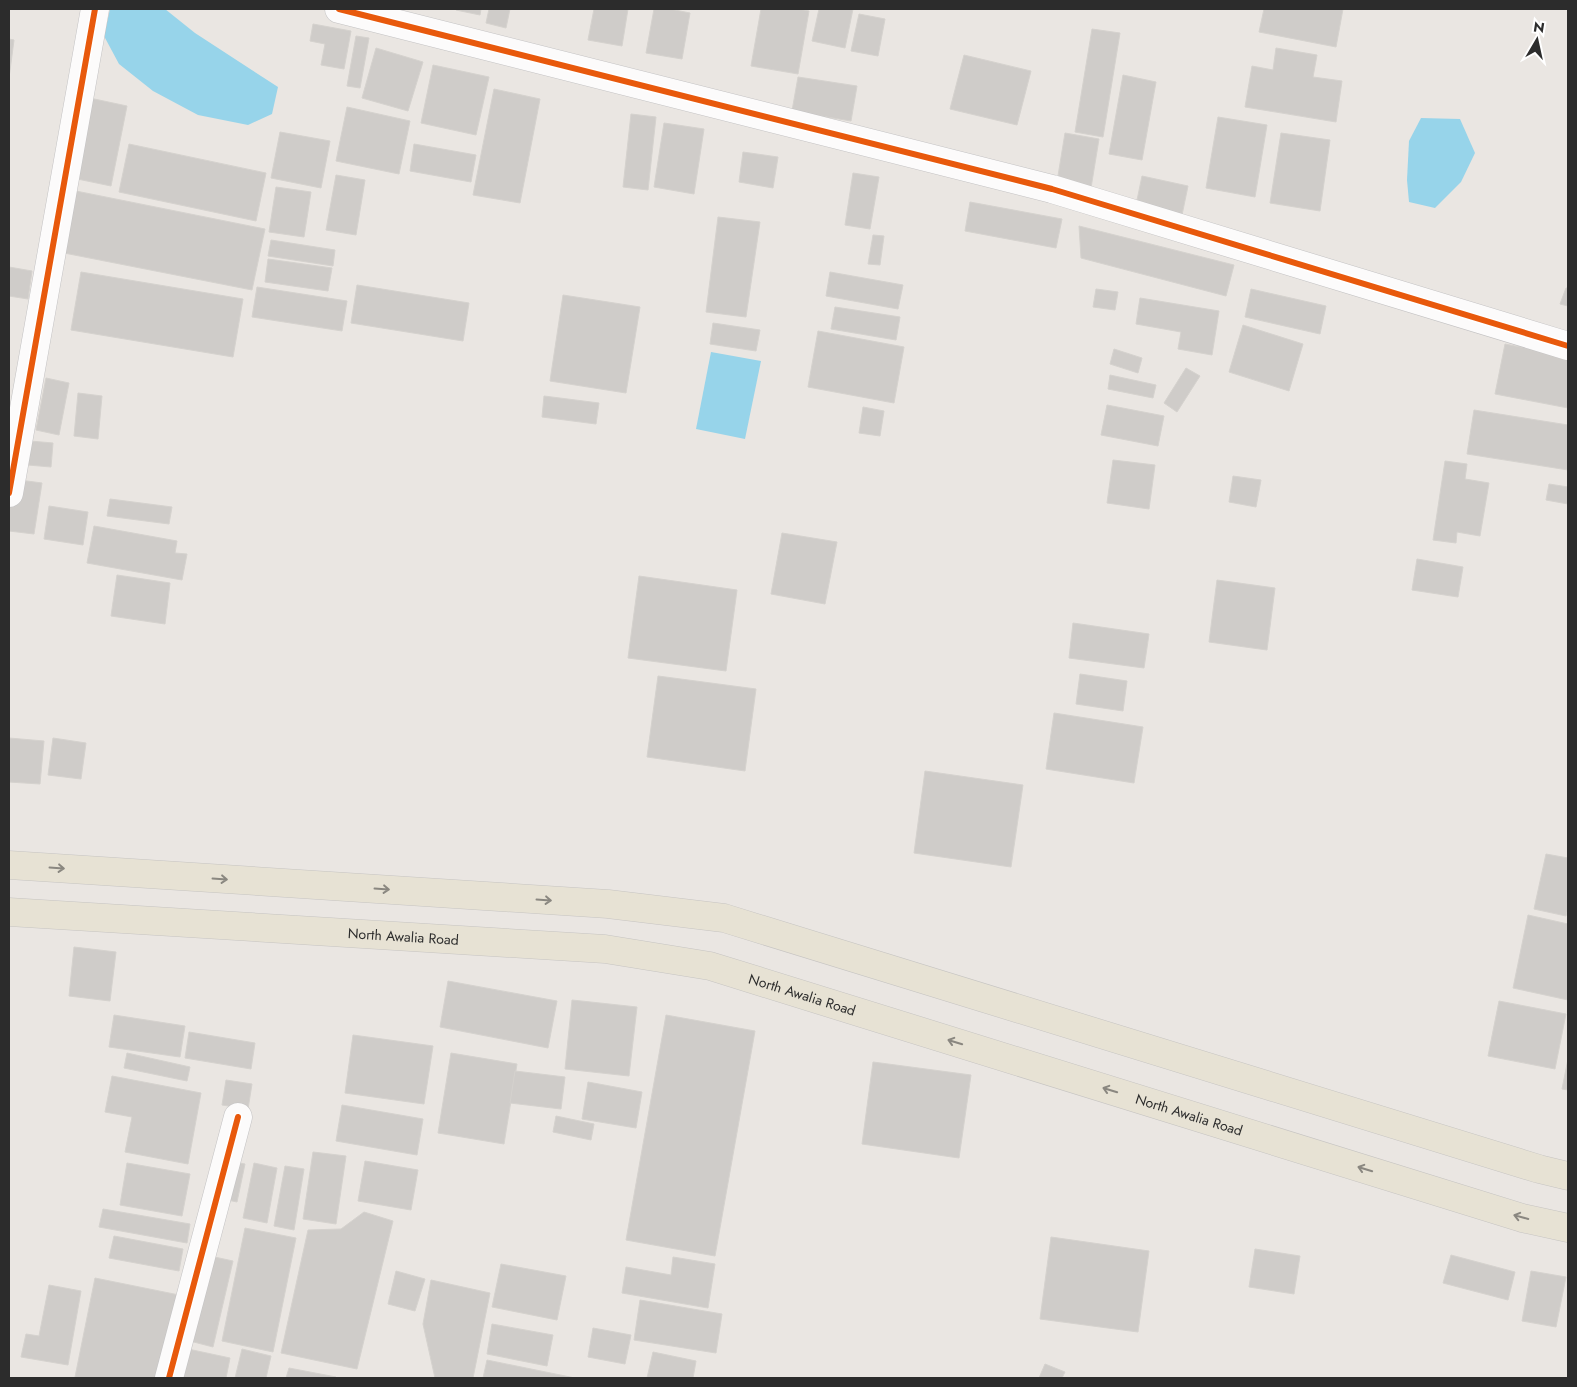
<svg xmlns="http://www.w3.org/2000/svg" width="1577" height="1387" viewBox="0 0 1577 1387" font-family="Jost,sans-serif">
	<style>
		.water { fill: #97d4ea }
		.building { fill: #cfccc9; stroke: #d5d2ce }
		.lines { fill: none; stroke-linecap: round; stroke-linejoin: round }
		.street-casing { stroke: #c3c2c3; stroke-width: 29 }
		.primary-casing { stroke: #c6c4c2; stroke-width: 29 }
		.street { stroke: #fcfbfb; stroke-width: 28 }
		.primary { stroke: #e7e2d4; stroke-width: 28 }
		.cycleway-casing { stroke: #fff; stroke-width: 9 }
		.cycleway { stroke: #e8590c; stroke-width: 6 }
		.oneway { stroke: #8a8780 }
		.labels { text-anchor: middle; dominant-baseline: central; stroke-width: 4; stroke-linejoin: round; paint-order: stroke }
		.street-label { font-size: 14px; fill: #2c2c2c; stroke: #fff }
	</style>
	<rect width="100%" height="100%" fill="#eae6e2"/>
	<g class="water">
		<polygon points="110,9 165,9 195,33 278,87 272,114 248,125 198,115 153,91 119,64 104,36"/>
		<polygon points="1421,118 1460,119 1475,153 1461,182 1435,208 1409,202 1407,180 1409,141"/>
		<polygon points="711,352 761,361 745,439 696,429"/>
	</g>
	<g class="building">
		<polygon points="456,9 481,9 480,15 456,10"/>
		<polygon points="489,9 510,9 506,28 486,23"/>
		<polygon points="594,9 628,9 622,46 588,40"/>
		<polygon points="654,9 670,9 690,13 682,59 646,53"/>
		<polygon points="761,9 799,9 809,11 798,74 751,66"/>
		<polygon points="819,9 853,9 845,48 812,41"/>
		<polygon points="1264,9 1343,9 1336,47 1259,32"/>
		<polygon points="859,14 885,19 878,56 851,51"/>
		<polygon points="313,24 351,31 344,69 321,65 325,44 310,41"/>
		<polygon points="1092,29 1120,33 1103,137 1075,132"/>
		<polygon points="356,36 369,38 360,88 347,86"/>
		<polygon points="9,39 14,40 9,78"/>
		<polygon points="376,48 423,62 408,111 362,98"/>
		<polygon points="1276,48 1317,55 1313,77 1342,81 1336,122 1245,107 1252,66 1273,70"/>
		<polygon points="964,55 1031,71 1017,125 950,109"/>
		<polygon points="433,65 489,77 476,135 421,123"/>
		<polygon points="1123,75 1156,82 1142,160 1109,154"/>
		<polygon points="798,77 857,86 851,121 792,111"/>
		<polygon points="494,89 540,99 520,203 473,195"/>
		<polygon points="85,97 127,106 111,186 68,177"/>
		<polygon points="347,107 410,121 399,174 336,161"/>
		<polygon points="631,114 656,117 648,190 623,187"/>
		<polygon points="1218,117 1267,125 1255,197 1206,188"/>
		<polygon points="664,123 704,129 694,194 654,187"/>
		<polygon points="280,132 330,141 321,188 271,178"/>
		<polygon points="1065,133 1099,139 1090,194 1056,188"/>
		<polygon points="1281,133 1330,140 1320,211 1270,203"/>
		<polygon points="129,144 266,173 256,221 119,192"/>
		<polygon points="414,144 476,155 471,182 410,171"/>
		<polygon points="743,152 778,157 773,188 739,182"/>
		<polygon points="853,173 879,177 870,229 845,225"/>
		<polygon points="336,175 365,180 356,235 326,230"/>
		<polygon points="1142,176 1188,186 1182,215 1136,205"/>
		<polygon points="276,187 311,192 304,237 269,232"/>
		<polygon points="71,190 265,229 252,290 59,252"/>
		<polygon points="970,202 1062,219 1056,248 965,231"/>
		<polygon points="718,217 760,222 746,317 706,312"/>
		<polygon points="1079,226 1234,265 1226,296 1081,258"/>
		<polygon points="873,235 884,236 880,265 868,264"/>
		<polygon points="271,240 335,250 333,266 268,256"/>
		<polygon points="268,259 332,268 328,291 265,282"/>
		<polygon points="9,267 32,271 28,299 9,296"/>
		<polygon points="81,272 243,299 233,357 71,330"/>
		<polygon points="830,272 903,285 898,309 826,296"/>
		<polygon points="357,285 469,303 463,341 351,323"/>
		<polygon points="257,287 347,301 342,331 252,317"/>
		<polygon points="1566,288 1568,288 1568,306 1560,304"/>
		<polygon points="1096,289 1118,292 1115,310 1093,307"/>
		<polygon points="1251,289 1326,306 1320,334 1245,317"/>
		<polygon points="563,295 640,307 626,393 550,381"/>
		<polygon points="1140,298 1219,311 1212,355 1178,349 1181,332 1136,324"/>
		<polygon points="835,307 900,317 896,340 831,329"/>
		<polygon points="713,323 760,330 756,351 710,344"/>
		<polygon points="1243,325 1303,344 1289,391 1229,372"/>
		<polygon points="818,331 904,347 894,403 808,387"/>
		<polygon points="1505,344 1568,356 1568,408 1495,394"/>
		<polygon points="1114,349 1142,358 1138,373 1110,364"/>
		<polygon points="1186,368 1200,376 1177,412 1164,403"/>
		<polygon points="1110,375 1156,385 1153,398 1108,389"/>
		<polygon points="46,378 69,383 59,435 36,430"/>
		<polygon points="78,393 102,396 98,439 74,436"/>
		<polygon points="544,396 599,403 596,424 542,417"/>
		<polygon points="1107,405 1164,416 1158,446 1101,435"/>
		<polygon points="863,407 884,411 880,436 859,433"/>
		<polygon points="1474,410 1568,425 1568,470 1467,454"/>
		<polygon points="30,441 53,443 51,467 28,465"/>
		<polygon points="1113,460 1155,465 1149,509 1107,503"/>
		<polygon points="1445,461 1467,464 1465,479 1489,483 1480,536 1457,532 1456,543 1433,540"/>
		<polygon points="1233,476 1261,480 1256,507 1229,502"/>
		<polygon points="12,479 42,483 34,534 9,531 9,502"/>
		<polygon points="1549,484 1568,487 1568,504 1546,500"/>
		<polygon points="110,499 172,507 169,524 107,516"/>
		<polygon points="49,506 88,512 83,545 44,539"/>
		<polygon points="94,526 177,541 175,553 187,554 182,580 87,563"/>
		<polygon points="782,533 837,542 825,604 771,594"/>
		<polygon points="1417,559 1463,567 1458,597 1412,590"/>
		<polygon points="117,575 170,583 165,624 111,616"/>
		<polygon points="639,576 737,590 726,671 628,658"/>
		<polygon points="1217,580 1275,588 1267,650 1209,642"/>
		<polygon points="1073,623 1149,634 1144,668 1069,658"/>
		<polygon points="1080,674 1127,681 1123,711 1076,704"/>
		<polygon points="658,676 756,689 745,771 647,757"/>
		<polygon points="1054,713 1143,727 1134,783 1046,769"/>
		<polygon points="9,738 44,741 40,784 9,782"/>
		<polygon points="53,738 86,743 81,779 48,775"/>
		<polygon points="925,771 1023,785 1011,867 914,853"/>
		<polygon points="1546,854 1568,858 1568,907 1566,916 1534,909"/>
		<polygon points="1528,915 1568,924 1568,1000 1513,988"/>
		<polygon points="74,947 116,952 110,1001 69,996"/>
		<polygon points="448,981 557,1001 548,1048 440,1027"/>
		<polygon points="572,1000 637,1007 629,1076 565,1069"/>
		<polygon points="1499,1001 1566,1014 1555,1069 1488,1056"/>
		<polygon points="114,1015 185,1026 180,1057 109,1047"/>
		<polygon points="666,1015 755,1031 715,1256 626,1240"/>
		<polygon points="189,1032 255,1043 251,1069 185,1058"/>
		<polygon points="353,1035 433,1046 424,1104 345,1093"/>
		<polygon points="127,1053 190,1067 187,1081 124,1068"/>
		<polygon points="451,1053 517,1064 504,1144 438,1133"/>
		<polygon points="1568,1059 1568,1090 1562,1089"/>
		<polygon points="873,1062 971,1075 959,1158 862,1144"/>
		<polygon points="515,1071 565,1077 561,1109 510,1103"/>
		<polygon points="112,1076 201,1093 188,1164 125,1152 132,1117 105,1112"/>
		<polygon points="226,1080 252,1084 248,1109 222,1105"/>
		<polygon points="588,1082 642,1092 636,1128 582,1119"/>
		<polygon points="342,1105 423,1119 417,1155 336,1141"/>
		<polygon points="556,1116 594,1124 591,1140 553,1132"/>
		<polygon points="313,1152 346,1156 336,1224 303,1219"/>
		<polygon points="231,1161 245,1164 237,1202 223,1199"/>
		<polygon points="365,1161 418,1170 411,1210 358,1201"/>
		<polygon points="127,1163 190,1174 182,1216 120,1205"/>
		<polygon points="254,1163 277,1168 267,1223 243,1218"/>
		<polygon points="285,1166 304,1169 294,1230 274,1226"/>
		<polygon points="103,1209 190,1224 187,1243 99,1227"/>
		<polygon points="364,1212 393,1221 357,1369 281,1353 308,1230 341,1229"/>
		<polygon points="245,1228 296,1238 273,1352 222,1341"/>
		<polygon points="114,1236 183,1249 179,1271 109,1258"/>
		<polygon points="1051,1237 1149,1251 1138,1332 1040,1319"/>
		<polygon points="1255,1249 1300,1256 1294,1294 1249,1287"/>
		<polygon points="1451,1255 1515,1272 1508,1300 1443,1283"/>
		<polygon points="210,1256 233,1261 213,1347 190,1341"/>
		<polygon points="673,1257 715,1264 708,1308 622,1293 626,1267 671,1275"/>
		<polygon points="501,1264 566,1276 557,1320 492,1307"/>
		<polygon points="396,1271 425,1279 415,1311 388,1304"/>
		<polygon points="1531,1271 1566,1277 1556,1327 1522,1321"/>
		<polygon points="95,1278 179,1295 162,1378 83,1378 75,1377"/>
		<polygon points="431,1280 490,1293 473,1378 435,1378 423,1324"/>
		<polygon points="49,1285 81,1291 68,1365 21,1357 26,1334 39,1336"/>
		<polygon points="640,1300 722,1314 716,1353 634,1340"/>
		<polygon points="492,1324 553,1335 547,1366 487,1354"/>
		<polygon points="593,1328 631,1335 625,1364 588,1357"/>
		<polygon points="188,1349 230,1358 226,1378 183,1378"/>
		<polygon points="242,1349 271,1356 266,1378 235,1378"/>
		<polygon points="653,1352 696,1361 693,1378 647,1378"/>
		<polygon points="487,1360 575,1378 483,1378"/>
		<polygon points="1045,1364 1065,1372 1062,1378 1039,1378"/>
		<polygon points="289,1368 336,1377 335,1378 286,1378"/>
	</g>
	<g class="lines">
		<defs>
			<g id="street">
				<polyline points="339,9 1052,189 1568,346"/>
				<polyline points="9,493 95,9"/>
				<polyline points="169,1378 238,1117"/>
			</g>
			<g id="primary">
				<polyline points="9,865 608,904 724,918 1539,1169 1568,1176"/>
				<path id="s1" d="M9,912l596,37 105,17 812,252 46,10"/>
			</g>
		</defs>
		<use href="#street" class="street-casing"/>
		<use href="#primary" class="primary-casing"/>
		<use href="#street" class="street"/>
		<use href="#primary" class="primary"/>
		<defs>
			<g id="cycleway">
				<polyline points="339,9 1052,189 1568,346"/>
				<polyline points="9,493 95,9"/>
				<polyline points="169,1378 238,1117"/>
			</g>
		</defs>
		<use href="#cycleway" class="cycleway-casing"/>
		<use href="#cycleway" class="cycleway"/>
	</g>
	<defs><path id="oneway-shaft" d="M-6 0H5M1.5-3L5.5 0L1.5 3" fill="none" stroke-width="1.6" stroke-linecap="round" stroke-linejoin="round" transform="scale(1.25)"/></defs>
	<g class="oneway">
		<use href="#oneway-shaft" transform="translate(57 868) rotate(4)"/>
		<use href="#oneway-shaft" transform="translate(220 879) rotate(4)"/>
		<use href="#oneway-shaft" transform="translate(382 889) rotate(4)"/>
		<use href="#oneway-shaft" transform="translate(544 900) rotate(4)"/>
		<use href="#oneway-shaft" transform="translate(955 1042) rotate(-163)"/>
		<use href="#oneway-shaft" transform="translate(1110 1090) rotate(-163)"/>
		<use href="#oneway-shaft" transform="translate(1365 1169) rotate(-163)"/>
		<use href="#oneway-shaft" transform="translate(1521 1217) rotate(-165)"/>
	</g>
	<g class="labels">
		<g class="street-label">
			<text stroke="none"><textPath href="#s1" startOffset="395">North Awalia Road</textPath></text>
			<text stroke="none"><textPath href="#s1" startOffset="800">North Awalia Road</textPath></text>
			<text stroke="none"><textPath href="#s1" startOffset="1205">North Awalia Road</textPath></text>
		</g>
	</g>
	<rect width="1577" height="1387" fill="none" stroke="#2c2c2c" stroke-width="20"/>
	<g transform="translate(1537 40) rotate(9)" stroke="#ffffff" stroke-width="4" paint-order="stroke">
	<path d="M0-4L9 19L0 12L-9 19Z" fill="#2c2c2c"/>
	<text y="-8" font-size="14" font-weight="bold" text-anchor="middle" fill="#2c2c2c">N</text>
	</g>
</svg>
